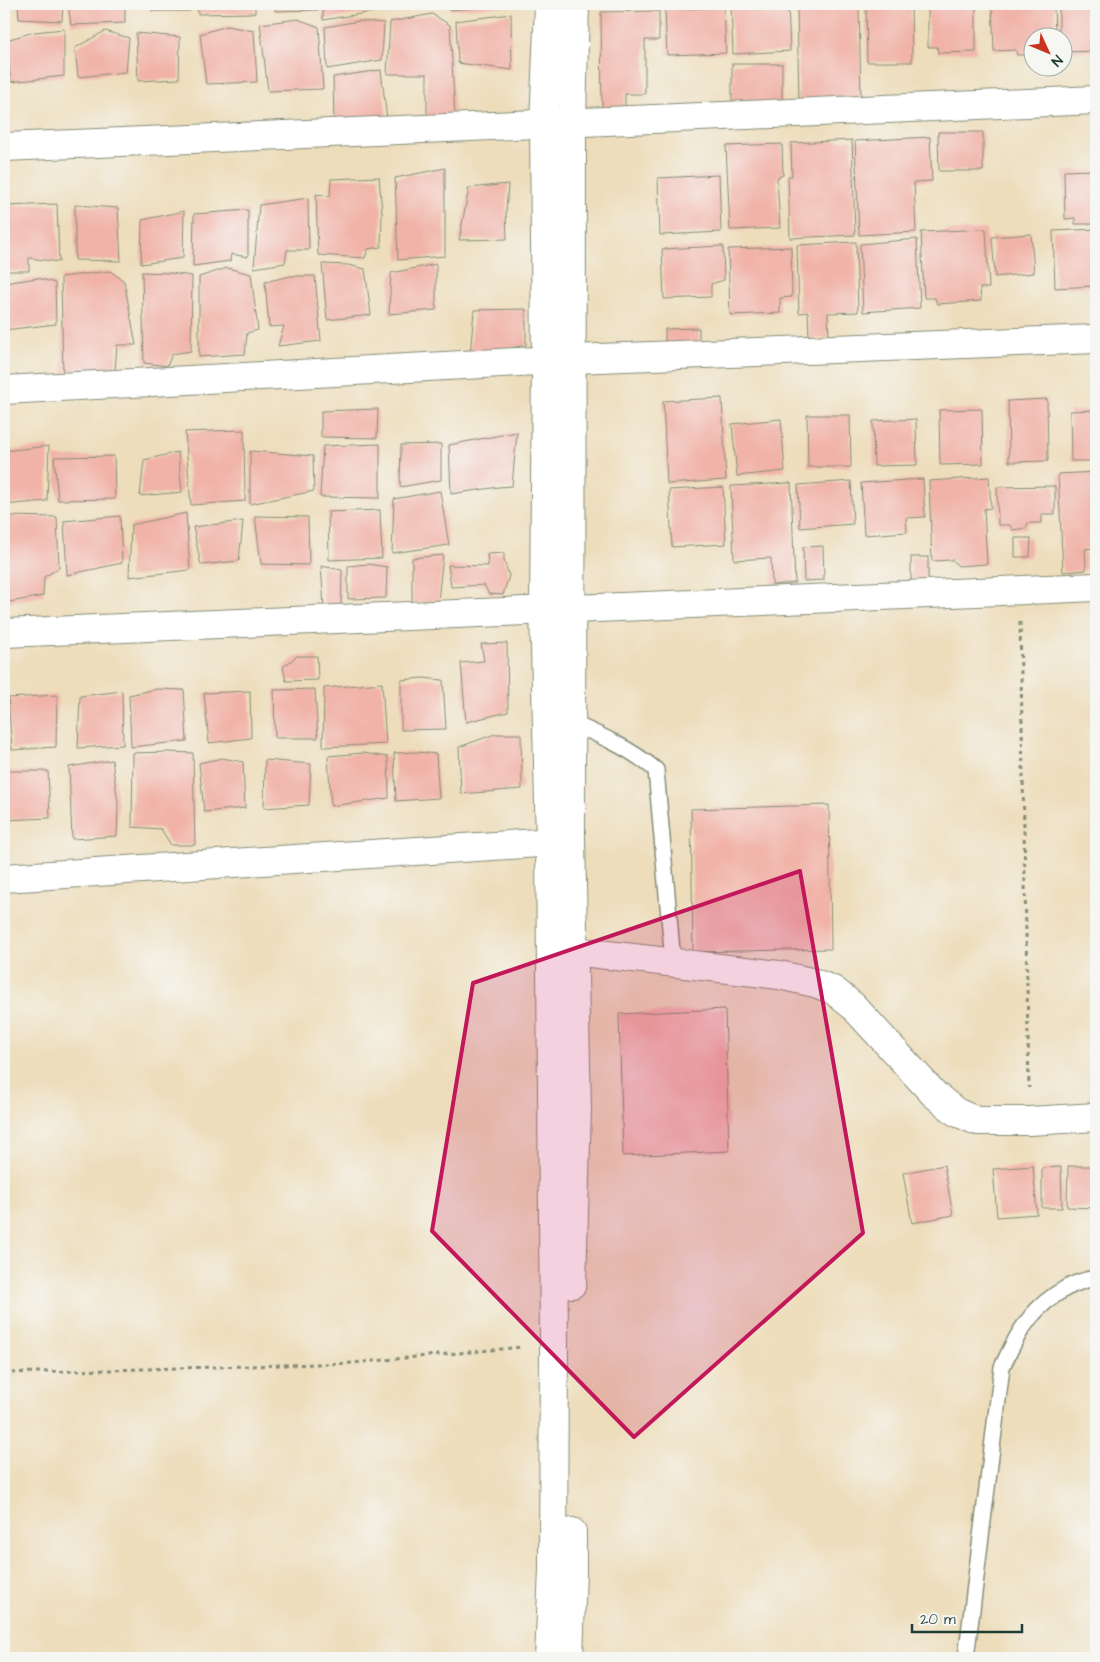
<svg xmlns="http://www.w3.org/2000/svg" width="1100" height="1662" viewBox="0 0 1100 1662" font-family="'Architects Daughter',sans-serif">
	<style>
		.building { fill: #f1b3a8 }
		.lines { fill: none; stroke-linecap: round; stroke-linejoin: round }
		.service-casing { stroke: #868d78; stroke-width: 18 }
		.minor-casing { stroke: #868d78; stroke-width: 30 }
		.path { stroke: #868d78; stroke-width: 3; stroke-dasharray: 4 4; stroke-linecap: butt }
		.service { stroke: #fff; stroke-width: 15 }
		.minor { stroke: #fff; stroke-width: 28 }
		.marked { fill: #c2185b; fill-opacity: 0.2; stroke: #c2185b; stroke-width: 4; stroke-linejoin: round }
	</style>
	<rect width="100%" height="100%" fill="#f6f6f2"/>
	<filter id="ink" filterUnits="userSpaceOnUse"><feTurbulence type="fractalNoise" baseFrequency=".02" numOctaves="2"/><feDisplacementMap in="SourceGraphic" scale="10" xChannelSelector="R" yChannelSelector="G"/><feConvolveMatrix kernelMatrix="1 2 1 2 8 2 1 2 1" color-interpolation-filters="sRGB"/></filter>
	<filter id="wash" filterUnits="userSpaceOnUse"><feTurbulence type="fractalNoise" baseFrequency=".0096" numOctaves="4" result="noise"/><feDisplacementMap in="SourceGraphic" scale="20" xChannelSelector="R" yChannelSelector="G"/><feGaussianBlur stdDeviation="1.12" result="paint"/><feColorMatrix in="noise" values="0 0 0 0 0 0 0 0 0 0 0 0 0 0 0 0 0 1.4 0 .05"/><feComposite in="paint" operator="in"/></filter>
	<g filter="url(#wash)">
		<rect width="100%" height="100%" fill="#edddbb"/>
		<g id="blocks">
			<g class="building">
				<polygon points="18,4 63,4 62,21 19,19"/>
				<polygon points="68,4 130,4 125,9 125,23 71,25"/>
				<polygon points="150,4 189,4 190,11 152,11"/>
				<polygon points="197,4 255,4 255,13 198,14"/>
				<polygon points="275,4 318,4 318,10 275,11"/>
				<polygon points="323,4 379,4 379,11 323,20"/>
				<polygon points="450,4 518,4 518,5 449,10"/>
				<polygon points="788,4 790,51 733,54 731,5"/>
				<polygon points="797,4 859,4 861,101 799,103"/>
				<polygon points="866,4 911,4 912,62 867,62"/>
				<polygon points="928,4 976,4 976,52 938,53 937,47 928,47"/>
				<polygon points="992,4 1054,4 1055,38 1032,38 1032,55 1017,55 1016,50 994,51"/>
				<polygon points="1059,4 1096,4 1096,51 1062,52 1062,38 1059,38"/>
				<polygon points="724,7 726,53 667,55 665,10"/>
				<polygon points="659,11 659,40 645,40 645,94 625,94 625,119 602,116 601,12"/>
				<polygon points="432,14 450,25 455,118 427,120 427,74 387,74 390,22"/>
				<polygon points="511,14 512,70 458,63 456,21"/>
				<polygon points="298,19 319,27 323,89 268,91 260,24"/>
				<polygon points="359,21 384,23 382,60 327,69 325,27"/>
				<polygon points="227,26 254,31 257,82 206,84 200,34"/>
				<polygon points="64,29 64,76 11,82 6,40 34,32"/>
				<polygon points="105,31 129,38 126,72 78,77 75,48"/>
				<polygon points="136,33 180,37 179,79 138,81"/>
				<rect x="732" y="64" width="50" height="41"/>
				<polygon points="381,70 387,120 334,125 333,77"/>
				<polygon points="938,132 983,132 983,171 939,171"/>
				<polygon points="930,137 932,181 914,182 916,232 859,235 855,141"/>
				<polygon points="852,140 855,235 790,238 788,176 792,176 791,143"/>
				<polygon points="782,144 783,175 777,178 780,228 730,230 726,146"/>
				<polygon points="445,168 445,256 398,260 395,178"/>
				<polygon points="1096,170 1096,224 1075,224 1075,218 1065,219 1064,171"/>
				<polygon points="719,175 721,232 660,235 658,178"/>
				<polygon points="379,177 382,213 381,247 368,249 365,258 318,255 316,194 330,196 331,179"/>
				<polygon points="508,184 506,212 507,239 459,240 469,188"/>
				<polygon points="308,198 309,250 287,250 285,263 254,268 259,205"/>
				<polygon points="57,204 59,262 29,258 29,271 4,271 4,231 7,231 6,206"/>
				<polygon points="75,205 118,208 121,261 75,260"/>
				<polygon points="248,210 248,257 231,254 230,261 193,266 194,214"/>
				<polygon points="184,211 183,258 141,264 142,220"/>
				<polygon points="986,229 989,288 980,288 981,301 937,304 935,298 924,298 921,232"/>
				<polygon points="1096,229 1096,286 1055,288 1053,231"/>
				<polygon points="1031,234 1034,273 995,277 992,237"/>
				<polygon points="917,239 920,308 863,312 860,244"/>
				<polygon points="856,242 858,312 828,313 829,338 809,339 808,312 799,313 797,245"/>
				<polygon points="723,246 724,280 711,284 711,297 664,299 662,249"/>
				<polygon points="791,247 792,297 780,298 780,313 730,315 728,249"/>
				<polygon points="322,264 348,265 365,269 371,315 327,320"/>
				<polygon points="436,264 436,310 389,314 391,273"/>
				<polygon points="227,268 251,274 258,330 247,333 245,354 199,357 199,277"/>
				<polygon points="110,271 124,281 136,345 117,345 115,371 63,377 61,277"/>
				<polygon points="142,272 170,273 192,276 191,351 172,354 167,366 144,363"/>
				<polygon points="290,276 315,276 321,341 278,346 284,326 269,327 265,282"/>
				<polygon points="38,278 55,283 56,324 4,330 4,283"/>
				<polygon points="526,309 526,345 470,356 474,310"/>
				<polygon points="699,328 699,348 665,349 665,329"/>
				<polygon points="722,398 726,480 667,484 663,401"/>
				<polygon points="1047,399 1048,461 1009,462 1008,401"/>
				<polygon points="378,409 377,438 321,437 321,411"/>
				<polygon points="982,409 983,464 940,465 939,410"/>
				<polygon points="1096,410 1096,461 1071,461 1070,411"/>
				<polygon points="807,415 850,415 851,467 808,467"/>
				<polygon points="781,419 785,471 737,476 732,424"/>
				<polygon points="916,419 917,465 874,466 873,421"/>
				<polygon points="244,430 245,501 191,505 185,432"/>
				<polygon points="517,432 512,486 499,487 451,494 449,445"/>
				<polygon points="380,444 380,498 320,497 323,446"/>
				<polygon points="441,444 441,480 400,487 401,445"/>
				<polygon points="49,446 47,501 4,505 4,451"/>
				<polygon points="250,451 313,456 314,491 250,504"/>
				<polygon points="178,452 182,492 140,496 144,460"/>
				<polygon points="114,456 115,499 58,500 54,457"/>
				<polygon points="1096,472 1096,548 1085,549 1086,570 1063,572 1058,474"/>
				<polygon points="989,477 991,508 984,509 987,564 958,566 953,560 932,561 929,481"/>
				<polygon points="923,479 925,517 906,518 907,532 864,535 861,483"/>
				<polygon points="851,481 853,524 800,528 798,485"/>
				<polygon points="791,483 795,583 772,585 771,558 734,560 731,486"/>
				<polygon points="1055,486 1055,514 1042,514 1042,523 1028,523 1026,528 1012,530 1010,525 998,525 997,487"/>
				<polygon points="723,487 726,544 672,547 669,490"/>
				<polygon points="440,491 449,545 392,553 394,499"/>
				<polygon points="380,510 382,558 329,560 328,512"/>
				<polygon points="186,513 190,570 129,577 131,525"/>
				<polygon points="4,516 57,517 59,568 44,577 43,596 4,603"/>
				<polygon points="120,516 122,563 67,575 64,521"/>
				<polygon points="255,516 308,517 309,565 261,564"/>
				<polygon points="243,521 239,561 201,565 193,527"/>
				<polygon points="1015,538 1031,538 1030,557 1015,557"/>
				<polygon points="823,546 824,580 804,581 803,547"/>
				<polygon points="504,553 504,560 509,576 503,595 489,594 484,585 451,587 448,565 488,566 487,554"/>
				<polygon points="443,555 438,601 412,603 412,558"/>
				<rect x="911" y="557" width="17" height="24"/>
				<polygon points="368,564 387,567 386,598 348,599 348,566"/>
				<polygon points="321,566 342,570 341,606 324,607"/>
				<polygon points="507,643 508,712 466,722 461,663 484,661 481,644"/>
				<polygon points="297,656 317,656 318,680 286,681 283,667"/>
				<polygon points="423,678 443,680 446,729 401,730 401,680"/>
				<polygon points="382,683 386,744 323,747 324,688"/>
				<polygon points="157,689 184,690 187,741 131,747 129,695"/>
				<polygon points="315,689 318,738 275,738 274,690"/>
				<polygon points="122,691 123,745 78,748 80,696"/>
				<polygon points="250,691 251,738 209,743 204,693"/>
				<polygon points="57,695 56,747 12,750 8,698"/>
				<polygon points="495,734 521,734 522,789 461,794 459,747"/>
				<polygon points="168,752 193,753 195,845 171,845 161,829 132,827 133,753"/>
				<polygon points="417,752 436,754 439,798 396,801 394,753"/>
				<polygon points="363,753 388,757 389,798 331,806 328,756"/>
				<polygon points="222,758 243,762 245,808 204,812 199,763"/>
				<polygon points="112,760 118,803 117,836 72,839 69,767"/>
				<polygon points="265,760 311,764 309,805 264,808"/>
				<polygon points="4,771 48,771 50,818 4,820"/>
				<polygon points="829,805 831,949 693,952 691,809"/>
				<polygon points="725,1009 729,1151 623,1156 619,1014"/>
				<polygon points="944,1165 953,1215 912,1223 903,1173"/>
				<polygon points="1033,1166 1037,1214 997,1217 993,1169"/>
				<polygon points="1068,1166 1096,1166 1096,1208 1067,1207"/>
				<polygon points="1061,1167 1062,1208 1042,1208 1042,1168"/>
			</g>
		</g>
	</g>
	<g filter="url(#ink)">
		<use href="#blocks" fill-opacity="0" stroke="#868d78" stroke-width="1"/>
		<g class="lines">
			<defs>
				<g id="service">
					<path d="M572,723c30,13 59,26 84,47l17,192"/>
					<path d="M966,1658l36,-291c7,-14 13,-29 22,-41 16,-24 44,-44 72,-48"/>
				</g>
				<g id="minor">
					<polyline points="549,4 544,123 546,361 544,610 550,842 554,1344 553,1570 549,1658"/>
					<polyline points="4,147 1096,100"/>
					<polyline points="4,390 573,359 1096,339"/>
					<polyline points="4,633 1096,587"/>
					<polyline points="4,878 569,841"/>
					<polyline points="573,951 779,975 815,983 833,990 853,1006 934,1094 956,1112 977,1121 1030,1121 1096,1117"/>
					<polyline points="572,1284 577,1108 571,841 572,122 575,4"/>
					<polyline points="569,1658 572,1570 572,1532"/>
				</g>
			</defs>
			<use href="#service" class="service-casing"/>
			<use href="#minor" class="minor-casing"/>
			<g class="path">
				<polyline points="1020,622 1029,1088"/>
				<polyline points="4,1373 353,1363 522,1347"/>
			</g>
			<use href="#service" class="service"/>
			<use href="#minor" class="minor"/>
		</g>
	</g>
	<path class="marked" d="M800,871l63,362 -229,204 -202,-206 41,-248z"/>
	<rect width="1100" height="1662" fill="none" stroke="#f6f6f2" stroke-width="20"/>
	<g transform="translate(1048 52) rotate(134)"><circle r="24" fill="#f6f6f2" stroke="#a0aca6"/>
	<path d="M0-4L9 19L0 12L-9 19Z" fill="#c8321e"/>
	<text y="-8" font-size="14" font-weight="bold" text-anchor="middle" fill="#1f3d34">N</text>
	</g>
	<path d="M912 1624v8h110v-8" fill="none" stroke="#1f3d34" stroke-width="2.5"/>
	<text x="920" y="1624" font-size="15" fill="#1f3d34" stroke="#f6f6f2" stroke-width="4" paint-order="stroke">20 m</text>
</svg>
